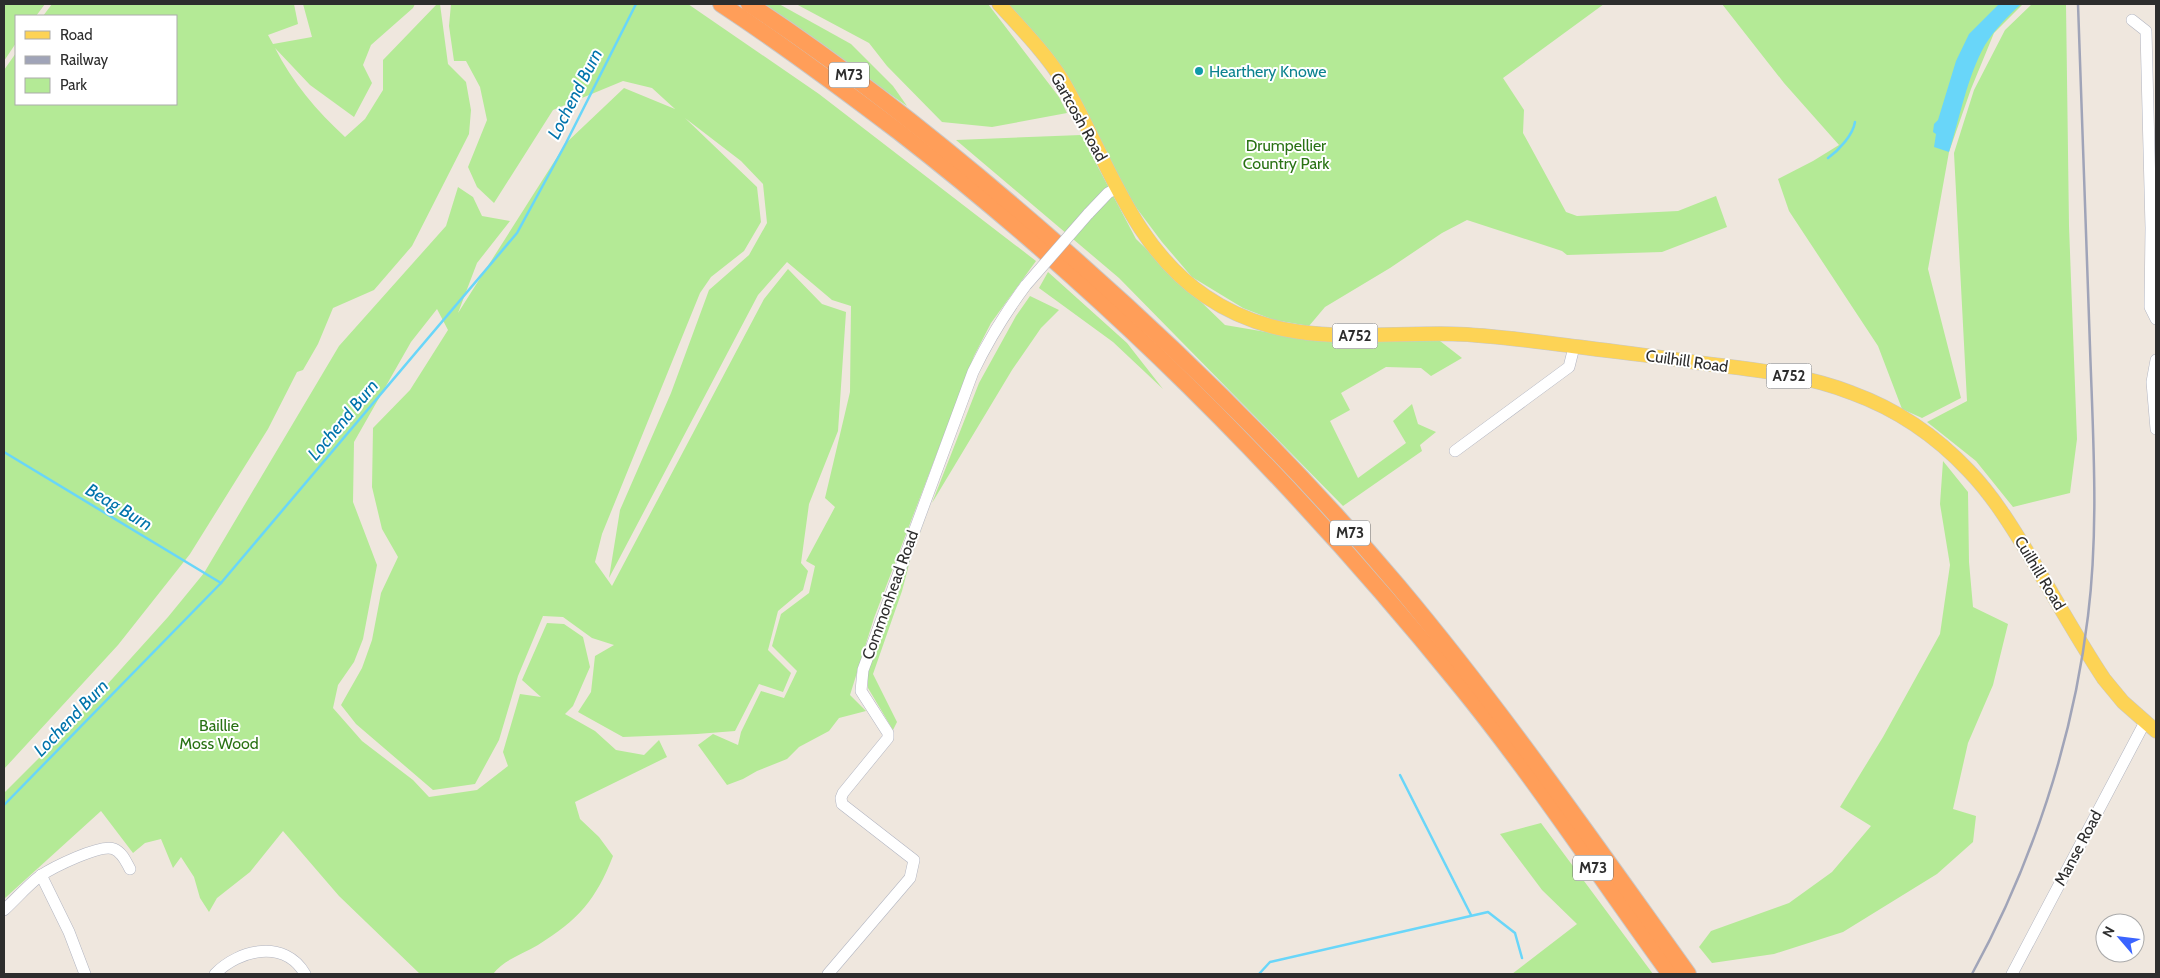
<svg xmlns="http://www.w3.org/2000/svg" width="2160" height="978" viewBox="0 0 2160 978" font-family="Cabin,sans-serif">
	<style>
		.green { fill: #b4ea96 }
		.water { fill: #69d6f9 }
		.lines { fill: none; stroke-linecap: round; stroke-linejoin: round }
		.stream { stroke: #69d6f9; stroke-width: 2.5 }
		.minor-casing { stroke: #b2b5c1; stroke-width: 12 }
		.major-casing { stroke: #c8c8c8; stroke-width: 15 }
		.highway-casing { stroke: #c8c8c8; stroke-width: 18 }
		.minor { stroke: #fff; stroke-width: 11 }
		.major { stroke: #fdd355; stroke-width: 14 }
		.highway { stroke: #ff9e59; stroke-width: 16 }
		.rail { stroke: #a0a4b8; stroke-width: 2.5 }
		.minor-bridge-casing { stroke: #b2b5c1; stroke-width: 12; stroke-linecap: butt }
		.minor-bridge { stroke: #fff; stroke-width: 11 }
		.culture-dot { fill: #0f9aa8; stroke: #fff; stroke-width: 2 }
		.labels { text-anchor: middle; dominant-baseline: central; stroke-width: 4; stroke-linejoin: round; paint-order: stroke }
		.shield { fill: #fff; stroke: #6c6c6c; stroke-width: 1 }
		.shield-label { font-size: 15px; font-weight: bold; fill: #2d2d2d }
		.culture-label { font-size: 16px; fill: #0d838f; stroke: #fff; text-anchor: start }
		.street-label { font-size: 16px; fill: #2d2d2d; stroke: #fff }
		.park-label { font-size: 16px; fill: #297214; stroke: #fff }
		.water-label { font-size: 18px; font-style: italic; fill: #0174ac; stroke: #fff }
	</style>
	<rect width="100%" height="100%" fill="#efe7de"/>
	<g class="green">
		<polygon points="4,4 45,4 36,16 16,16 16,43 4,61"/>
		<path d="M52,4h242l4,20 -30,11 5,9 39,-7 -9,-33h112l-2,4 -42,37 -8,20 9,18 -18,34 -44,-32 -35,-37c17,34 42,63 70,89l20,-18 18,-29v-30l54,-56h3l8,60 18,18 5,28 -2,24 -57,112 -38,44 -41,18 -15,36 -15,26 -6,2 -29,57 -78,125 -72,91 -114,124v-699l12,-17v51h160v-88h-133z"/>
		<path d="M451,4h237l131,90 217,167 -45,62 -17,33 -100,262 -24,77 16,16 -27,7 -10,13 -30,16 -12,12 -30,12 -14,8 -16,6 -29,-40 15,-11 25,11 3,-13 20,-41 23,7 13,-27 -25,-25 9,-32 28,-21 6,-27 -9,-5 29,-54 -10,-9 25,-106 1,-86 -19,-6 -45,-38 -29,33 -149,283 11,-68 51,-117 38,-103 40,-35 18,-32 -4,-39 -22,-23 -56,-43 72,69 4,35 -17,29 -33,26 -11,16 -98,241 -7,28 17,24 152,-287 24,-30 34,35 24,8 -8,119 -29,73 -8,59 7,8 -5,19 -25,21 -10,39 23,23 -8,19 -24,-8 -24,47 -38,3 -74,3 -45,-25 13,-20 4,-36 19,-11 -22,-7 -29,-21 -20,-1 -25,60 -19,64 -24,44 -42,6 -77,-66 -15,-19 21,-37 10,-28 9,-47 17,-36 -16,-28 -10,-42 1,-59 37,-38 38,-60 -11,-21 -26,33 -57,100 -1,60 24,63 -14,74 -9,23 -16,23 -5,23 29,33 51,39 16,17 48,-7 31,-24 -5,-14 17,-58 21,3 -19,-17 25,-57 17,1 19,13 7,30 -17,39 -8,8 30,17 21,19 28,5 15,-15 8,17 -92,45 5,17 19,18 14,19c-17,44 -35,64 -75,89 -15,9 -35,15 -45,29h-73l-81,-78 -56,-65 -33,41 -33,26 -8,14 -9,-14 -6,-21 -13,-20 -8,11 -12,-29 -16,4 -12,10 -32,-42 -97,88v-106l54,-54 110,-122 36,-44 135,-227 107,-120 12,-39 15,10 9,19 28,5 -33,42 -19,50 108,-170 58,-55 51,21 -23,-21 -29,-7 -70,29 -59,93 -17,-16 -9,-20 19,-47 -7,-33 -14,-26h-12l-5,-35z"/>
		<polygon points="761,4 779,4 851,44 893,86 907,106"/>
		<polygon points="796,4 988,4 1059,97 1067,113 992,127 942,122 887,66 869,43"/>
		<polygon points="1008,4 1604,4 1503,78 1524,110 1523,133 1566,212 1577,216 1678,211 1716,196 1727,227 1662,252 1567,255 1562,251 1467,220 1442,233 1390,268 1325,307 1309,326 1274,320 1243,308 1192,277 1162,242 1135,206 1051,56"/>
		<polygon points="1722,4 2023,4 1994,33 1971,89 1949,152 1928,269 1961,398 1922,418 1902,409 1878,346 1789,211 1778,179 1813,161 1839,145 1784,83"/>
		<polygon points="2032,4 2066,4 2069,226 2077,439 2070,493 2013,507 1976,461 1927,422 1967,401 1954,153 1974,90 2005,30"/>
		<polygon points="1081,135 1136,239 1225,325 1306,339 1440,341 1462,358 1431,376 1421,368 1386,367 1341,393 1350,410 1330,421 1358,478 1406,443 1393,421 1412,404 1418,424 1436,432 1420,445 1422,451 1343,506 1119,278 956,140"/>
		<polygon points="1048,272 1127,343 1163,389 1113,342 1039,288"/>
		<polygon points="1030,296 1059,310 1041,328 1012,370 932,503 911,557 902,591 873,674 897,722 893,730 868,688 868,670 896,595 979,383 1016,316"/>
		<polygon points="1943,461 1968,492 1969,562 1973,607 2008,624 1993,685 1968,743 1953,809 1976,816 1973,842 1937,874 1843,932 1774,954 1712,963 1699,947 1711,931 1789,903 1832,872 1871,826 1840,807 1883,737 1940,634 1950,565 1940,504"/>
		<polygon points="1541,823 1653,974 1512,974 1577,924 1542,890 1500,834"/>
	</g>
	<path class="water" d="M1999,4h22c-13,12 -26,25 -36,41 -18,32 -25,72 -36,107l-15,-5 2,-13 -3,-2 1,-8 4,-4 18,-59 13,-27z"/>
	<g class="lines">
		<g class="stream">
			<path d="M1828,158c11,-8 25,-23 27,-36"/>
			<polyline points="4,452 221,583"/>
			<polyline points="1400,775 1471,915"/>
			<polyline points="4,805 221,583 517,233 566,143 636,4"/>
			<polyline points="1259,974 1270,962 1488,912 1515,933 1522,958"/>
		</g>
		<defs>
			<g id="minor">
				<polyline points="2132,20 2146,31 2151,228 2150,307 2156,319"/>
				<polyline points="1088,214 1108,193 1117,188"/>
				<polyline points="2156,360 2152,382 2156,429"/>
				<polyline points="1455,451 1569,367 1574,347"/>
				<polyline points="41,875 69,932 85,974"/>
				<path d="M4,910c12,-11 23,-24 36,-34 12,-8 61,-33 74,-27 9,4 12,13 16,20"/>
				<path d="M215,974c24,-25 70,-35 90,0"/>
				<path d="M828,974l82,-96 4,-18 -72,-56 -1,-6 2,-5 45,-55v-5l-27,-42 2,-21 110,-298c15,-31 32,-59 53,-87"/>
				<polyline points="2012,974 2145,722"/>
			</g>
			<path id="major" d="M999,4c20,22 48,51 63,76 44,75 68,165 143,216 79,54 159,36 248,38 42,1 85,8 127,13 37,5 75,9 113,15 52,7 109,11 159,31 44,16 85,44 117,78 25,26 43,56 62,87 24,40 47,82 73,121l19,23 33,29"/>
			<g id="highway">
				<path d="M721,4c61,40 120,84 178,128 209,162 395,349 561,554 75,92 140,192 210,288"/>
				<path d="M749,4c110,72 213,156 312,243 120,105 234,217 337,339 104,124 196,257 290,388"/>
			</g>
		</defs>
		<use href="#minor" class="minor-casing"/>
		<use href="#major" class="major-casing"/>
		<use href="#highway" class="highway-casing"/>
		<use href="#minor" class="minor"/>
		<use href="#major" class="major"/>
		<use href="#highway" class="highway"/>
		<path class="rail" d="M1972,974c60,-110 101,-233 116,-358 11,-89 5,-179 2,-269 -4,-114 -8,-229 -12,-343"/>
		<defs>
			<polyline id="minor-bridge" points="1026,285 1088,214"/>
		</defs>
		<use href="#minor-bridge" class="minor-bridge-casing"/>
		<use href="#minor-bridge" class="minor-bridge"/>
	</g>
	<circle class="culture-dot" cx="1199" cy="71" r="5"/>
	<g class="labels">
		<g class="shield">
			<rect x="829" y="62.5" width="40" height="25" rx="4"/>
			<rect x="1332.5" y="323.5" width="45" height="25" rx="4"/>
			<rect x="1766.5" y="363.5" width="45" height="25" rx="4"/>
			<rect x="1330" y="520.5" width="40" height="25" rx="4"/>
			<rect x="1573" y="855.5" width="40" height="25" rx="4"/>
		</g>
		<g class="shield-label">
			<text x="849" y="75">M73</text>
			<text x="1355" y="336">A752</text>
			<text x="1789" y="376">A752</text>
			<text x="1350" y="533">M73</text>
			<text x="1593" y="868">M73</text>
		</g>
		<g class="culture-label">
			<text x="1209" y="71">Hearthery Knowe</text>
		</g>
		<g class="street-label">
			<text transform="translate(1079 117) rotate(61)">Gartcosh Road</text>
			<text transform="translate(1687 361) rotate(8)">Cuilhill Road</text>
			<text transform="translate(2040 573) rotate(59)">Cuilhill Road</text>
			<text transform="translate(890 595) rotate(-70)">Commonhead Road</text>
			<text transform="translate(2078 848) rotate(-62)">Manse Road</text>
		</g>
		<g class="park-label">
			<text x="1286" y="145">Drumpellier<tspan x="1286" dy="18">Country Park</tspan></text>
			<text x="219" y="725">Baillie<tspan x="219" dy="18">Moss Wood</tspan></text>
		</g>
		<g class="water-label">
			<text transform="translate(575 94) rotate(-63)">Lochend Burn</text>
			<text transform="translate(343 420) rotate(-50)">Lochend Burn</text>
			<text transform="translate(119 507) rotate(31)">Beag Burn</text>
			<text transform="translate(71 718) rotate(-46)">Lochend Burn</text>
		</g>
	</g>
	<rect width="2160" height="978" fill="none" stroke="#2d2d2d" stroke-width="10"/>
	<rect x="15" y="15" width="162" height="90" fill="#ffffff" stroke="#ababab"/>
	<rect x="25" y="31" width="25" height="8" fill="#fdd355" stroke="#ababab"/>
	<text x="60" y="40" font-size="15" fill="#2d2d2d">Road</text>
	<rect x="25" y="56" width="25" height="8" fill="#a0a4b8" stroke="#ababab"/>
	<text x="60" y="65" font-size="15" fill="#2d2d2d">Railway</text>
	<rect x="25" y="78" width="25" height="15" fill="#b4ea96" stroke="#ababab"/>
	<text x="60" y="90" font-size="15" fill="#2d2d2d">Park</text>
	<g transform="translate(2120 938) rotate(298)"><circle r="24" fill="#ffffff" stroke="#ababab"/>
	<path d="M0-4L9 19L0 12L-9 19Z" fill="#3b64ff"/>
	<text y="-8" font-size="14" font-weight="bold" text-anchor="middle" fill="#2d2d2d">N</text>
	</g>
</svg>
